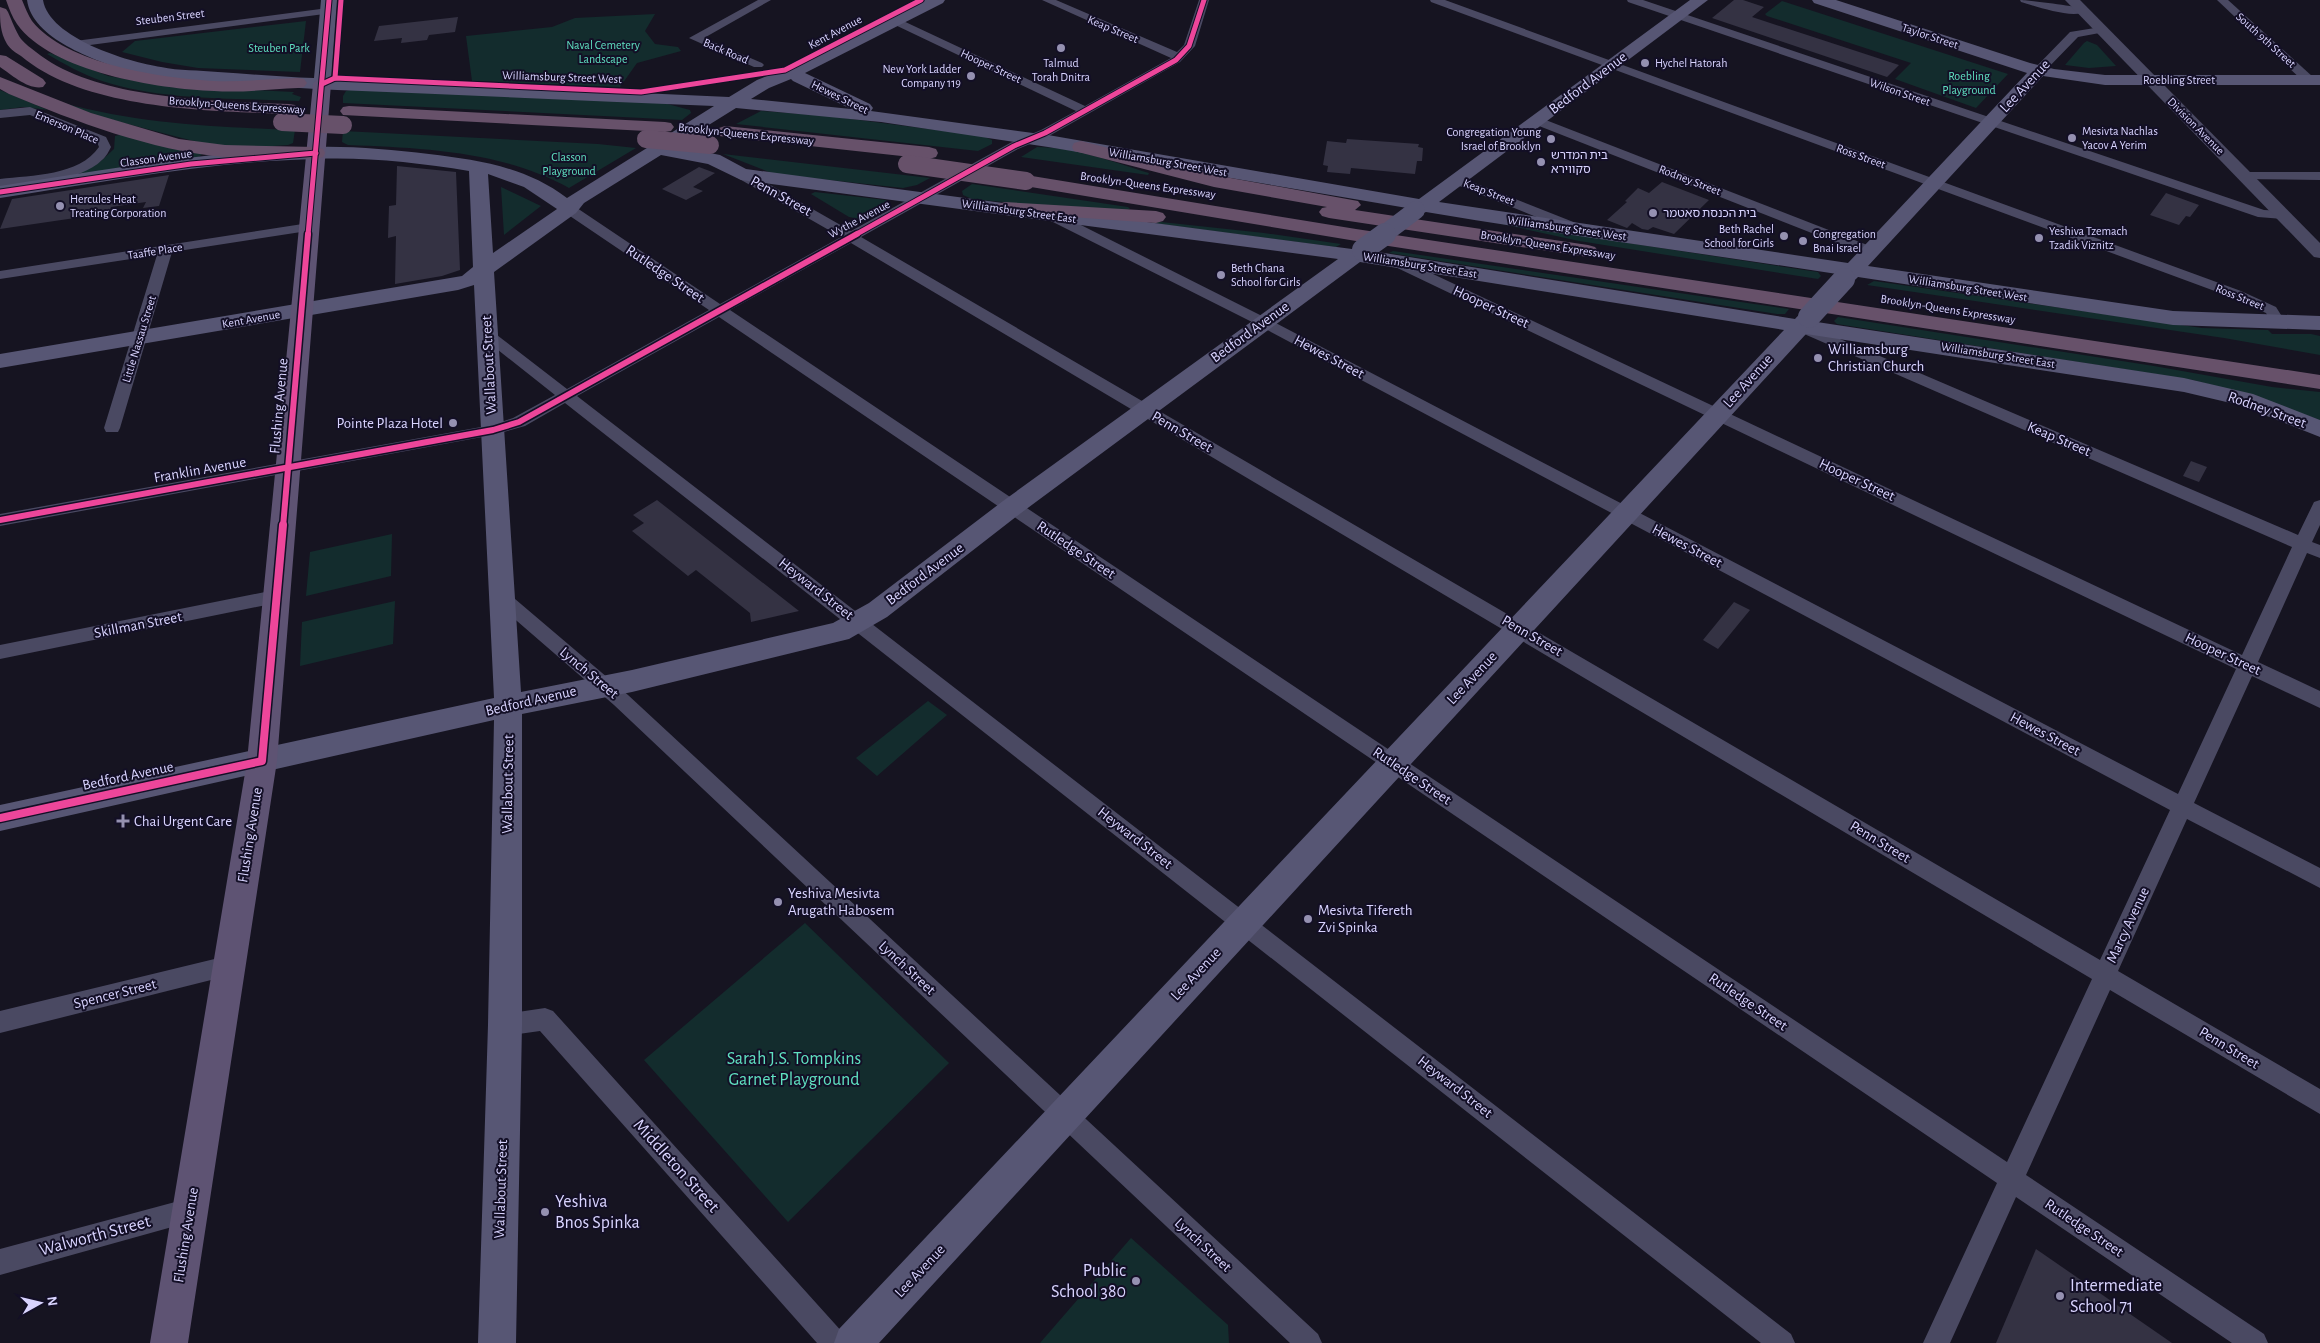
<svg xmlns="http://www.w3.org/2000/svg" width="2320" height="1343" viewBox="0 0 2320 1343" font-family="'Alegreya Sans','Noto Sans Hebrew',sans-serif">
	<style>
		.green { fill: #132c2d }
		.building { fill: #343243 }
		.lines { fill: none; stroke-linecap: round; stroke-linejoin: round }
		.minor { fill: #4a4962; fill-rule: evenodd }
		.tertiary { fill: #4a4962; fill-rule: evenodd }
		.secondary { fill: #575674; fill-rule: evenodd }
		.primary { fill: #5e5373; fill-rule: evenodd }
		.motorway { fill: #67516a; fill-rule: evenodd }
		.secondary-bridge-far1 { stroke: #575674; stroke-width: 18 }
		.secondary-bridge { stroke: #575674; stroke-width: 22 }
		.motorway-bridge { stroke: #67516a; stroke-width: 18 }
		.cycleway-far2-casing { stroke: #130f26; stroke-width: 7 }
		.cycleway-far1-casing { stroke: #130f26; stroke-width: 9 }
		.cycleway-casing { stroke: #130f26; stroke-width: 11 }
		.cycleway-far2 { stroke: #ed469a; stroke-width: 5 }
		.cycleway-far1 { stroke: #ed469a; stroke-width: 6 }
		.cycleway { stroke: #ed469a; stroke-width: 8 }
		.poi-dot { fill: #9591b1; stroke: #130f26; stroke-width: 2 }
		.labels { text-anchor: middle; dominant-baseline: central; stroke-width: 4; stroke-linejoin: round; paint-order: stroke }
		.far-street-label { font-size: 12px; fill: #d9d4ff; stroke: #130f26 }
		.far-park-label { font-size: 12px; fill: #5fe0c0; stroke: #130f26 }
		.far-poi-label { font-size: 12px; fill: #d9d4ff; stroke: #130f26; text-anchor: start }
		.street-label { font-size: 15px; fill: #d9d4ff; stroke: #130f26 }
		.poi-label { font-size: 15px; fill: #d9d4ff; stroke: #130f26; text-anchor: start }
		.near-park-label { font-size: 18px; fill: #5fe0c0; stroke: #130f26 }
		.near-street-label { font-size: 18px; fill: #d9d4ff; stroke: #130f26 }
		.near-poi-label { font-size: 18px; fill: #d9d4ff; stroke: #130f26; text-anchor: start }
	</style>
	<rect width="100%" height="100%" fill="#161421"/>
	<g class="green">
		<polygon points="1782,1 2008,74 1976,108 1895,79 1911,63 1767,16 1765,14"/>
		<polygon points="655,14 645,31 655,44 678,47 681,51 637,63 620,87 472,81 466,36 552,27 575,18"/>
		<polygon points="306,21 300,72 198,68 162,62 122,52 135,41"/>
		<polygon points="2087,41 2097,45 2116,66 2089,68 2065,65 2084,43"/>
		<path d="M50,53l58,23 52,9 134,7 -2,2 9,3 -2,4c-65,-3 -135,0 -197,-20 -20,-7 -38,-17 -55,-27z"/>
		<polygon points="355,89 660,102 690,110 691,113 682,120 343,103 343,96 346,91"/>
		<polygon points="0,90 48,110 23,107 0,110"/>
		<path d="M64,103c75,21 154,24 231,27l-2,13 -5,2 -47,3 -36,-4 -104,-27z"/>
		<polygon points="761,111 828,116 983,136 992,140 992,144 978,151 736,124"/>
		<path d="M343,131l255,13 38,4 -67,40c-67,-37 -146,-40 -221,-43l-6,-3z"/>
		<polygon points="124,134 202,154 198,158 72,176 101,161 114,149 115,136"/>
		<path d="M1037,147c38,0 76,15 112,26l-1,2 -127,-18z"/>
		<polygon points="723,154 930,178 917,185 903,188 774,174"/>
		<polygon points="972,184 1128,207 1130,209 1125,210 1035,205 972,199 963,195 962,191"/>
		<polygon points="501,187 541,206 504,235"/>
		<polygon points="815,192 886,200 888,203 860,219 849,217 811,194"/>
		<polygon points="1152,221 1264,233 1341,244 1336,247 1152,223"/>
		<polygon points="1497,223 1818,272 1821,276 1818,279 1579,241"/>
		<polygon points="1393,251 1789,309 1785,314 1777,314 1389,253"/>
		<polygon points="1874,281 2202,328 2268,330 2272,334 2311,334 2320,336 2320,355 2224,338 1867,285"/>
		<polygon points="1838,317 2154,366 2272,387 2320,392 2320,420 2252,396 2193,380 1837,324 1834,321"/>
		<polygon points="392,534 391,576 306,596 310,552"/>
		<polygon points="395,601 393,644 300,666 302,622"/>
		<polygon points="928,701 947,715 877,776 856,758"/>
		<polygon points="805,923 949,1063 788,1222 644,1060"/>
		<polygon points="1131,1238 1228,1325 1229,1343 1040,1343"/>
	</g>
	<g class="building">
		<polygon points="1734,0 1743,0 1764,7 1752,17 1899,65 1887,77 1712,18"/>
		<polygon points="458,17 455,32 429,35 427,40 401,43 402,38 374,41 379,26"/>
		<polygon points="1347,139 1419,144 1418,147 1423,148 1422,161 1417,161 1415,174 1351,168 1350,174 1327,172 1328,166 1323,165 1327,141 1346,143"/>
		<polygon points="397,166 456,172 460,270 442,276 395,284 396,236 388,238 389,206 396,205"/>
		<polygon points="699,167 715,173 693,187 703,191 686,200 662,189"/>
		<polygon points="169,175 159,206 143,208 146,202 111,207 109,213 0,229 12,199"/>
		<polygon points="1662,182 1709,200 1674,234 1653,227 1648,230 1642,229 1632,223 1627,228 1607,220 1627,202 1625,201 1638,188 1649,193"/>
		<polygon points="2166,193 2199,205 2190,217 2186,216 2179,225 2150,215"/>
		<polygon points="2191,461 2207,467 2199,482 2183,476"/>
		<polygon points="657,500 799,611 751,622 750,613 696,570 688,576 632,531 644,523 633,515"/>
		<polygon points="1734,602 1750,610 1718,649 1703,640"/>
		<polygon points="2036,1249 2172,1343 1996,1343"/>
	</g>
	<g class="lines">
		<g class="minor">
			<polygon points="758,0 771,0 704,38 762,63 764,65 762,67 754,67 689,38"/>
			<path d="M1042,0h14l121,52 7,-7 15,-45h10l-14,46 -15,16 -131,74 -31,13 -157,88 1239,723 70,-150 -912,-485 -211,-106 -2,-3 2,-3h10l211,106 910,475 58,-125 -847,-405 -2,-3 7,-4 5,1 843,397 50,-108 -497,-217 -2,-3 7,-5 5,2 493,211 16,-33 6,-2v25l-8,17 8,3v13l-13,-5 -49,109 62,29v17l-68,-32 -58,127 126,65v20l-133,-69 -69,152 202,118v25l-210,-124 -84,185 238,159 4,9h-36l-216,-146 -66,146h-27l74,-160 -1278,-866 -142,79 1214,938 4,9h-34l-1196,-940 -40,23 -32,9 -493,91v-12l492,-89 21,-7 42,-23 -72,-57 -2,-3 2,-3h10l74,57 142,-79 -145,-98 -2,-3 2,-3h10l146,98 121,-67 -105,-60 -2,-3 2,-3h10l105,60 159,-88 31,-13 35,-19 -185,-88 -2,-2 2,-2h8l186,87 86,-48zM851,243l1241,736 -85,183 -1277,-852z"/>
			<polygon points="1430,0 1445,0 2241,291 2276,307 2286,323 2284,326 2274,326 2266,313 2231,297 1431,2"/>
			<polygon points="1627,0 1643,0 2264,210 2283,211 2290,215 2283,219 2258,217 1628,2"/>
			<path d="M2020,0c8,0 64,7 68,10 -12,11 -53,-4 -67,-8z"/>
			<polygon points="2217,0 2228,0 2313,77 2315,80 2313,83 2305,83"/>
			<polygon points="328,8 334,11 332,13 75,47 69,44 75,41"/>
			<polygon points="2101,27 2105,28 2107,30 2105,32 2078,37 2043,73 2039,74 2033,70 2070,32"/>
			<path d="M30,107l76,30 5,10c-2,4 -5,10 -9,13 -22,22 -72,23 -102,27v-8c32,-4 79,-3 99,-32l-2,-5 -67,-27 -30,3v-8z"/>
			<polygon points="1538,117 1875,248 1877,251 1870,255 1865,254 1534,124 1532,121 1534,118"/>
			<polygon points="2245,172 2320,172 2320,180 2240,179 2238,176 2240,173"/>
			<polygon points="1457,176 1581,225 1583,228 1581,231 1571,231 1452,183 1450,180"/>
			<polygon points="309,223 316,227 314,230 172,252 120,428 118,432 106,432 104,428 157,255 0,279 0,271"/>
			<polygon points="275,590 281,592 284,597 281,602 0,659 0,645"/>
			<polygon points="502,591 508,593 628,695 1318,1334 1322,1343 1290,1343 614,705 496,603 493,598 496,593"/>
			<polygon points="231,955 239,958 242,965 239,972 231,975 0,1033 0,1011"/>
			<polygon points="545,1008 553,1011 844,1334 848,1343 817,1343 540,1031 505,1036 497,1033 494,1025 497,1017 505,1014"/>
			<polygon points="190,1198 199,1201 202,1210 199,1219 190,1222 0,1275 0,1249"/>
		</g>
		<polygon class="tertiary" points="2065,0 2080,0 2320,243 2320,258 2314,257"/>
		<path class="secondary" d="M27,0h16c6,38 85,62 118,67 18,4 38,3 57,5 32,2 64,5 96,6l7,-78h16l-6,79 398,18 28,-17 42,-17 126,-63h20l-2,3 -138,70 65,31 3,4 -2,3 177,24 371,64 271,-199h18l-269,202 409,61 179,-190 -213,-70 -2,-3h24l194,63 24,6 51,6h215v10h-215l-62,-9 -175,190 305,45 147,5v14l-147,-5 -315,-48c-7,7 -11,9 -21,6l-3,-4 3,-5c-137,-21 -274,-39 -411,-62l-10,4 -7,-2 -2,-6 -359,-61 -167,-25 -145,-14 -61,38 45,9 26,14 606,80 10,-4 7,2 3,4 423,68c7,-8 12,-9 22,-7l3,5 -3,5 367,56 69,16 67,26v17l-81,-32 -55,-13 -378,-58 -927,1009h-45l5,-14 945,-999 -424,-68 -339,251 -134,104 -38,22 -217,53 -110,22v311l-6,318h-38l10,-318 6,-305 -494,111v-26l494,-107 -20,-413 -16,5 -458,78v-14l462,-78 11,-9 -4,-96c-50,-8 -102,-14 -152,-12 -106,2 -212,23 -317,39v-12c104,-16 210,-35 316,-39 37,-1 76,3 113,7 50,6 97,13 138,44l147,-92c-126,-5 -251,-11 -377,-16 -41,-2 -83,-5 -124,-8 -29,-2 -59,-3 -86,-11 -32,-11 -95,-32 -100,-71zM791,79l2,2 58,28 -100,-10 18,-11zM661,155l47,9 33,16 597,79 -335,242 -134,102 -36,20 -201,47 -111,22 -27,-420 82,-59 8,-10zM488,174l36,13 33,22 -64,44z"/>
		<polygon class="primary" points="322,79 328,80 331,84 277,761 188,1343 150,1343 247,761 313,84 316,80"/>
		<g class="motorway">
			<path d="M6,0h16c3,7 6,15 10,21 34,43 129,57 182,60 28,1 56,-2 84,-3l6,1 3,4 -3,4 -6,1c-28,1 -56,5 -84,3 -55,-2 -163,-19 -197,-67 -5,-7 -8,-16 -11,-24z"/>
			<path d="M0,7l6,2 2,3c4,9 8,20 13,27 4,5 10,9 15,13 59,48 179,49 253,52l6,1 3,4 -3,4 -6,1c-80,-3 -204,-4 -268,-58 -5,-3 -11,-7 -14,-12 -7,-12 -7,-23 -7,-37z"/>
			<path d="M0,55l6,1 37,23 3,4 -3,4c-15,3 -31,-12 -43,-20z"/>
			<path d="M0,77l91,36 88,26 46,6 91,2 7,2 2,4 -2,4 -7,2c-31,-3 -61,0 -92,-2 -74,-7 -147,-35 -215,-63l-9,-5z"/>
			<polygon points="349,106 665,122 671,123 674,127 671,131 665,132 343,115 340,111 343,107"/>
			<polygon points="725,126 929,147 936,149 938,153 936,157 929,159 719,136 716,132 719,128"/>
			<polygon points="1081,141 1214,175 1358,201 1361,205 1355,210 1588,245 1595,247 1598,251 1595,255 1588,257 1329,218 1322,216 1319,212 1322,208 1327,207 1214,187 1074,151 1072,147 1074,143"/>
			<polygon points="1026,175 1356,229 2320,375 2320,389 1356,241 1019,185 1016,181 1019,177"/>
			<polygon points="1005,202 1156,211 1163,213 1166,217 1163,221 1156,223 998,212 995,208 998,204"/>
		</g>
		<polyline class="secondary-bridge-far1" points="1383,235 1416,210"/>
		<g class="secondary-bridge">
			<polyline points="1363,250 1385,234"/>
			<polyline points="1809,317 1844,279"/>
		</g>
		<g class="motorway-bridge">
			<polyline points="282,122 343,125"/>
			<polyline points="646,139 710,145"/>
			<polyline points="907,164 1026,181"/>
		</g>
		<defs>
			<g id="cycleway-far2">
				<polyline points="335,78 341,0"/>
				<polyline points="322,84 335,78 641,92 785,70 921,0"/>
				<polyline points="0,192 191,164 316,153"/>
				<polyline points="308,235 329,0"/>
				<polyline points="855,235 1014,146 1045,133 1176,60 1189,46 1204,0"/>
			</g>
			<g id="cycleway-far1">
				<polyline points="0,520 493,430 519,422 857,234"/>
				<polyline points="283,527 308,234"/>
			</g>
			<polyline id="cycleway" points="0,818 262,761 283,525"/>
		</defs>
		<use href="#cycleway-far2" class="cycleway-far2-casing"/>
		<use href="#cycleway-far1" class="cycleway-far1-casing"/>
		<use href="#cycleway" class="cycleway-casing"/>
		<use href="#cycleway-far2" class="cycleway-far2"/>
		<use href="#cycleway-far1" class="cycleway-far1"/>
		<use href="#cycleway" class="cycleway"/>
	</g>
	<g class="poi-dot">
		<circle cx="1061" cy="48" r="5"/>
		<circle cx="1645" cy="63" r="5"/>
		<circle cx="971" cy="76" r="5"/>
		<circle cx="2072" cy="138" r="5"/>
		<circle cx="1551" cy="139" r="5"/>
		<circle cx="1541" cy="162" r="5"/>
		<circle cx="60" cy="206" r="5"/>
		<circle cx="1653" cy="213" r="5"/>
		<circle cx="1784" cy="236" r="5"/>
		<circle cx="2039" cy="238" r="5"/>
		<circle cx="1803" cy="241" r="5"/>
		<circle cx="1221" cy="275" r="5"/>
		<circle cx="1818" cy="358" r="5"/>
		<circle cx="453" cy="423" r="5"/>
		<path d="M120.5 813.5h5v5h5v5h-5v5h-5v-5h-5v-5h5z"/>
		<circle cx="778" cy="902" r="5"/>
		<circle cx="1308" cy="919" r="5"/>
		<circle cx="545" cy="1212" r="5"/>
		<circle cx="1136" cy="1281" r="5"/>
		<circle cx="2060" cy="1296" r="5"/>
	</g>
	<g class="labels">
		<g class="far-street-label">
			<text transform="translate(170 17) rotate(-7)">Steuben Street</text>
			<text transform="translate(1113 29) rotate(23)">Keap Street</text>
			<text transform="translate(835 32) rotate(-28)">Kent Avenue</text>
			<text transform="translate(1930 36) rotate(18)">Taylor Street</text>
			<text transform="translate(2266 40) rotate(42)">South 9th Street</text>
			<text transform="translate(726 51) rotate(23)">Back Road</text>
			<text transform="translate(991 66) rotate(25)">Hooper Street</text>
			<text transform="translate(562 77) rotate(2)">Williamsburg Street West</text>
			<text x="2179" y="80">Roebling Street</text>
			<text transform="translate(1900 92) rotate(19)">Wilson Street</text>
			<text transform="translate(840 97) rotate(26)">Hewes Street</text>
			<text transform="translate(237 105) rotate(4)">Brooklyn-Queens Expressway</text>
			<text transform="translate(2196 126) rotate(45)">Division Avenue</text>
			<text transform="translate(67 127) rotate(23)">Emerson Place</text>
			<text transform="translate(746 134) rotate(6)">Brooklyn-Queens Expressway</text>
			<text transform="translate(1861 156) rotate(20)">Ross Street</text>
			<text transform="translate(156 158) rotate(-8)">Classon Avenue</text>
			<text transform="translate(1168 162) rotate(10)">Williamsburg Street West</text>
			<text transform="translate(1690 180) rotate(21)">Rodney Street</text>
			<text transform="translate(1148 185) rotate(8)">Brooklyn-Queens Expressway</text>
			<text transform="translate(1489 192) rotate(21)">Keap Street</text>
			<text transform="translate(1019 211) rotate(8)">Williamsburg Street East</text>
			<text transform="translate(859 219) rotate(-28)">Wythe Avenue</text>
			<text transform="translate(1567 228) rotate(8)">Williamsburg Street West</text>
			<text transform="translate(1548 245) rotate(9)">Brooklyn-Queens Expressway</text>
			<text transform="translate(155 251) rotate(-9)">Taaffe Place</text>
			<text transform="translate(1420 265) rotate(9)">Williamsburg Street East</text>
			<text transform="translate(1968 288) rotate(9)">Williamsburg Street West</text>
			<text transform="translate(2240 297) rotate(22)">Ross Street</text>
			<text transform="translate(1948 309) rotate(9)">Brooklyn-Queens Expressway</text>
			<text transform="translate(251 319) rotate(-10)">Kent Avenue</text>
			<text transform="translate(139 339) rotate(-73)">Little Nassau Street</text>
			<text transform="translate(1998 355) rotate(9)">Williamsburg Street East</text>
		</g>
		<g class="far-park-label">
			<text x="603" y="45">Naval Cemetery<tspan x="603" dy="14">Landscape</tspan></text>
			<text x="279" y="48">Steuben Park</text>
			<text x="1969" y="76">Roebling<tspan x="1969" dy="14">Playground</tspan></text>
			<text x="569" y="157">Classon<tspan x="569" dy="14">Playground</tspan></text>
		</g>
		<g class="far-poi-label">
			<text x="1061" y="63" text-anchor="middle">Talmud<tspan x="1061" dy="14">Torah Dnitra</tspan></text>
			<text x="1655" y="63">Hychel Hatorah</text>
			<text x="961" y="69" text-anchor="end">New York Ladder<tspan x="961" dy="14">Company 119</tspan></text>
			<text x="2082" y="131">Mesivta Nachlas<tspan x="2082" dy="14">Yacov A Yerim</tspan></text>
			<text x="1541" y="132" text-anchor="end">Congregation Young<tspan x="1541" dy="14">Israel of Brooklyn</tspan></text>
			<text x="1551" y="155">בית המדרש<tspan x="1551" dy="14">סקווירא</tspan></text>
			<text x="70" y="199">Hercules Heat<tspan x="70" dy="14">Treating Corporation</tspan></text>
			<text x="1663" y="213">בית הכנסת סאטמר</text>
			<text x="1774" y="229" text-anchor="end">Beth Rachel<tspan x="1774" dy="14">School for Girls</tspan></text>
			<text x="2049" y="231">Yeshiva Tzemach<tspan x="2049" dy="14">Tzadik Viznitz</tspan></text>
			<text x="1813" y="234">Congregation<tspan x="1813" dy="14">Bnai Israel</tspan></text>
			<text x="1231" y="268">Beth Chana<tspan x="1231" dy="14">School for Girls</tspan></text>
		</g>
		<g class="street-label">
			<text transform="translate(1588 83) rotate(-37)">Bedford Avenue</text>
			<text transform="translate(2025 86) rotate(-47)">Lee Avenue</text>
			<text transform="translate(781 196) rotate(29)">Penn Street</text>
			<text transform="translate(665 274) rotate(34)">Rutledge Street</text>
			<text transform="translate(1491 307) rotate(25)">Hooper Street</text>
			<text transform="translate(1250 332) rotate(-36)">Bedford Avenue</text>
			<text transform="translate(1329 357) rotate(28)">Hewes Street</text>
			<text transform="translate(489 365) rotate(-93)">Wallabout Street</text>
			<text transform="translate(1748 381) rotate(-48)">Lee Avenue</text>
			<text transform="translate(279 406) rotate(-85)">Flushing Avenue</text>
			<text transform="translate(2267 410) rotate(20)">Rodney Street</text>
			<text transform="translate(1182 432) rotate(30)">Penn Street</text>
			<text transform="translate(2059 439) rotate(23)">Keap Street</text>
			<text transform="translate(200 470) rotate(-10)">Franklin Avenue</text>
			<text transform="translate(1857 480) rotate(25)">Hooper Street</text>
			<text transform="translate(1687 546) rotate(28)">Hewes Street</text>
			<text transform="translate(1076 550) rotate(34)">Rutledge Street</text>
			<text transform="translate(925 574) rotate(-37)">Bedford Avenue</text>
			<text transform="translate(816 589) rotate(38)">Heyward Street</text>
			<text transform="translate(138 625) rotate(-11)">Skillman Street</text>
			<text transform="translate(1532 636) rotate(30)">Penn Street</text>
			<text transform="translate(2223 654) rotate(25)">Hooper Street</text>
			<text transform="translate(589 673) rotate(40)">Lynch Street</text>
			<text transform="translate(1472 678) rotate(-47)">Lee Avenue</text>
			<text transform="translate(531 701) rotate(-13)">Bedford Avenue</text>
			<text transform="translate(2045 734) rotate(28)">Hewes Street</text>
			<text transform="translate(128 776) rotate(-12)">Bedford Avenue</text>
			<text transform="translate(1412 776) rotate(34)">Rutledge Street</text>
			<text transform="translate(508 784) rotate(-89)">Wallabout Street</text>
			<text transform="translate(250 835) rotate(-81)">Flushing Avenue</text>
			<text transform="translate(1135 838) rotate(38)">Heyward Street</text>
			<text transform="translate(1880 842) rotate(31)">Penn Street</text>
			<text transform="translate(2128 925) rotate(-65)">Marcy Avenue</text>
			<text transform="translate(907 968) rotate(43)">Lynch Street</text>
			<text transform="translate(1196 974) rotate(-47)">Lee Avenue</text>
			<text transform="translate(115 994) rotate(-14)">Spencer Street</text>
			<text transform="translate(1748 1002) rotate(34)">Rutledge Street</text>
			<text transform="translate(2229 1048) rotate(31)">Penn Street</text>
			<text transform="translate(1455 1087) rotate(38)">Heyward Street</text>
			<text transform="translate(501 1189) rotate(-88)">Wallabout Street</text>
			<text transform="translate(2084 1228) rotate(34)">Rutledge Street</text>
			<text transform="translate(186 1235) rotate(-81)">Flushing Avenue</text>
			<text transform="translate(1203 1245) rotate(43)">Lynch Street</text>
			<text transform="translate(920 1271) rotate(-47)">Lee Avenue</text>
		</g>
		<g class="poi-label">
			<text x="1828" y="349">Williamsburg<tspan x="1828" dy="17">Christian Church</tspan></text>
			<text x="443" y="423" text-anchor="end">Pointe Plaza Hotel</text>
			<text x="134" y="821">Chai Urgent Care</text>
			<text x="788" y="893">Yeshiva Mesivta<tspan x="788" dy="17">Arugath Habosem</tspan></text>
			<text x="1318" y="910">Mesivta Tifereth<tspan x="1318" dy="17">Zvi Spinka</tspan></text>
		</g>
		<g class="near-park-label">
			<text x="794" y="1059">Sarah J.S. Tompkins<tspan x="794" dy="21">Garnet Playground</tspan></text>
		</g>
		<g class="near-street-label">
			<text transform="translate(676 1166) rotate(48)">Middleton Street</text>
			<text transform="translate(95 1236) rotate(-15)">Walworth Street</text>
		</g>
		<g class="near-poi-label">
			<text x="555" y="1202">Yeshiva<tspan x="555" dy="21">Bnos Spinka</tspan></text>
			<text x="1126" y="1271" text-anchor="end">Public<tspan x="1126" dy="21">School 380</tspan></text>
			<text x="2070" y="1286">Intermediate<tspan x="2070" dy="21">School 71</tspan></text>
		</g>
	</g>
	<g transform="translate(40 1303) rotate(82)" stroke="#130f26" stroke-width="4" paint-order="stroke">
	<path d="M0-4L9 19L0 12L-9 19Z" fill="#d9d4ff"/>
	<text y="-8" font-size="14" font-weight="bold" text-anchor="middle" fill="#d9d4ff">N</text>
	</g>
</svg>
